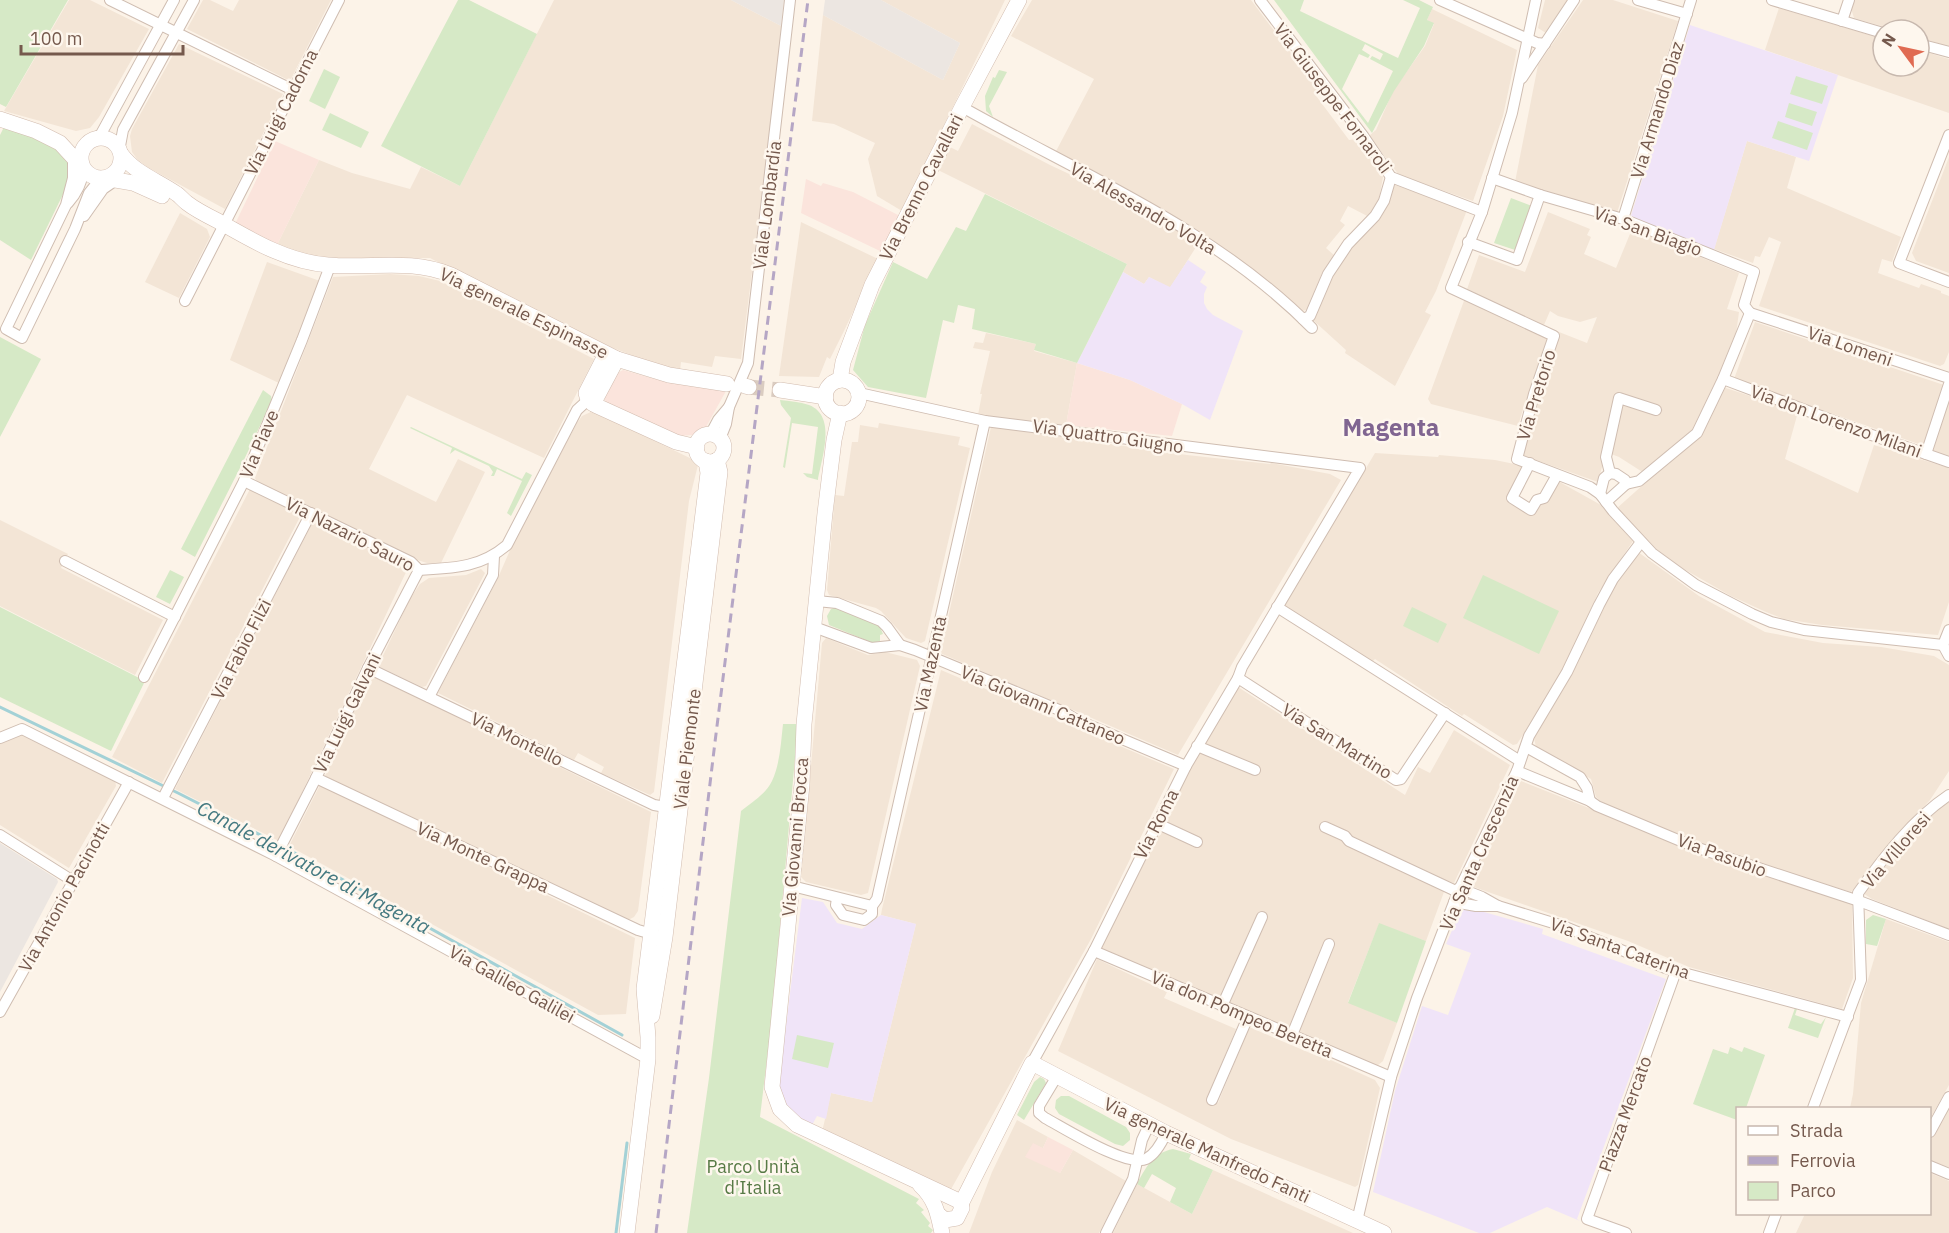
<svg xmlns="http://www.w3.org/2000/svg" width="1949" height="1233" viewBox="0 0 1949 1233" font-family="'IBM Plex Sans',sans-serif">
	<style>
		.residential { fill: #f3e5d6 }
		.commercial { fill: #fbe4dc }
		.industrial { fill: #ece6e1 }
		.education { fill: #f0e4f8 }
		.green { fill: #d6e9c6; fill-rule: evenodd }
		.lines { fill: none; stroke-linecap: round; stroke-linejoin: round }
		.stream { stroke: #a3d1d6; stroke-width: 3 }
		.secondary-tunnel { stroke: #daccc1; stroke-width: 15; stroke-dasharray: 15 8; stroke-linecap: butt }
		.street-casing { stroke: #cfbdb1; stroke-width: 12 }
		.secondary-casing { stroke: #d2bcaf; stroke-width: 16 }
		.street { stroke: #fff; stroke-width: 10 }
		.secondary { stroke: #fff; stroke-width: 15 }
		.rail { stroke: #b5a6c5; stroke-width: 3; stroke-dasharray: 9 6; stroke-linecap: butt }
		.labels { text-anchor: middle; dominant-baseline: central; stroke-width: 5; stroke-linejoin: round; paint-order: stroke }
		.street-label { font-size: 18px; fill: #75594d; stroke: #fef7ee }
		.park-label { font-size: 18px; fill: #577a45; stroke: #fef7ee }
		.water-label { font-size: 20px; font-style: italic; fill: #447980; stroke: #fef7ee }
		.district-label { font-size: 24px; font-weight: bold; fill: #806591; stroke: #fef7ee }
	</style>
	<rect width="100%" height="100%" fill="#fcf3e8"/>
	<g class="residential">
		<polygon points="69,0 90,0 149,29 99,117 90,128 76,131 4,111"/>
		<polygon points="203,0 210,0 233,11 239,0 331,0 290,81 187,29"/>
		<polygon points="554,0 731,0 783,27 741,359 715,356 712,367 681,362 680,371 654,364 570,331 430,258 308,258 277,245 319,160 352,173 410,189 421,167 460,186"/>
		<polygon points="881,0 1005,0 902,211 877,196 868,159 875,143 834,124 812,121 823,15 943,80 960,43"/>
		<polygon points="1032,0 1251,0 1318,89 1314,93 1349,140 1356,139 1383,177 1379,199 1371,218 1348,206 1340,221 1345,225 1326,248 1335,256 1322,273 1310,309 1302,311 1233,256 1054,155 1094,79 1011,36"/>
		<polygon points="1545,0 1569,0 1546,33 1538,28"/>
		<polygon points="1583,0 1613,0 1678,21 1617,213 1515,182 1538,65"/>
		<polygon points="1852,0 1949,0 1949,47 1919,37 1919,30 1895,30 1854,18 1850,5"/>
		<polygon points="1779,8 1883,39 1883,66 1919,66 1919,50 1949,59 1949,113 1765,50"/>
		<polygon points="1432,9 1517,50 1503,116 1473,201 1399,175 1369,136 1376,130 1393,91 1425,46 1434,24 1427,20"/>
		<polygon points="179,44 283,94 225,209 147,167 137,159 132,152 130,136 132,129"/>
		<polygon points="972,124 1050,165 1129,202 1198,244 1170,288 1149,277 1144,284 1123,272 1127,264 938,170 950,147 958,151"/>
		<polygon points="1747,141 1796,157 1787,188 1901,237 1892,262 1882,259 1878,273 1919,288 1921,284 1941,291 1941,293 1949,296 1949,352 1944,364 1940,366 1759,306 1781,242 1769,237 1760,257 1755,256 1753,263 1714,249"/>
		<polygon points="1949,157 1949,273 1916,261 1912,253"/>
		<polygon points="1395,185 1467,210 1436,291 1425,312 1431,315 1395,386 1345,353 1346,350 1313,320 1326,283 1354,244 1388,201"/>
		<polygon points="1548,212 1590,229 1587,235 1591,237 1584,254 1616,268 1632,229 1739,273 1727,309 1739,312 1736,334 1710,399 1693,432 1644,473 1619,457 1606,452 1598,482 1522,455 1559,332 1587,343 1597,317 1580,322 1558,316 1550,311 1544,325 1466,292 1479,255 1525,272"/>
		<polygon points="180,213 207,229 210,237 179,298 145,282"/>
		<polygon points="801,222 878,259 843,333 830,359 827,357 819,377 779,376"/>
		<polygon points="267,262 320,281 281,384 230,360"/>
		<polygon points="390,274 419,276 440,281 594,359 544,458 407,395 369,469 436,502 458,459 485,472 441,563 427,563 411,558 257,482 255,478 333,277"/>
		<polygon points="1465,298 1522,324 1549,340 1525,403 1518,426 1431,404 1428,399"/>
		<polygon points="1755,322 1947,386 1927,447 1734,379"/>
		<polygon points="986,333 1036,344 1034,351 1077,363 1066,425 978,415 982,394 980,394 990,351 973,348 975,342 983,343"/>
		<polygon points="1723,387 1798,412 1785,459 1858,493 1874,445 1949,468 1949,602 1938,635 1822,625 1784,619 1766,612 1731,596 1682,568 1651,545 1616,509 1683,449"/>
		<polygon points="1949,392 1949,458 1929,452"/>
		<polygon points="593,411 696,461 698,465 689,501 654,792 650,795 601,773 604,767 578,753 574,760 438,693 497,580 511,548 577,423 582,416"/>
		<polygon points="879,423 960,437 958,445 970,448 925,641 921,643 906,638 881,611 876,608 829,595 827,590 835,495 844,496 852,442 858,442 860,425 878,428"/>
		<polygon points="991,427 1187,455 1270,464 1271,463 1330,474 1341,480 1178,755 940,653"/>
		<polygon points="1375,453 1438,457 1439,455 1495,460 1524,466 1507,501 1531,514 1556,480 1601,505 1633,541 1598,593 1561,675 1517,744 1513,745 1464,714 1462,716 1375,659 1372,662 1284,606"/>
		<polygon points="250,489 301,515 162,783 112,757"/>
		<polygon points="0,520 68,554 61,568 163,620 135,675 0,606"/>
		<polygon points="314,520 408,568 279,841 175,789"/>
		<polygon points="1638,552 1699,596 1765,632 1823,643 1881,647 1934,656 1949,665 1949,771 1930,800 1898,834 1851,892 1711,849 1604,804 1596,797 1591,779 1536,747 1534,738 1578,659 1613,584"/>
		<polygon points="481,569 485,573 426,686 422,687 378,666 410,599 420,584 429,578 466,575"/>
		<polygon points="826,638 868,655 885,652 917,660 920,666 868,893 861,895 806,882 801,877 822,643"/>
		<polygon points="941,670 1174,769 1091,939 950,1191 822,1132 831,1093 872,1102 916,924 881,915 882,909"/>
		<polygon points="371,674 651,812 638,911 634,917 628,920 324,778"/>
		<polygon points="1238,687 1405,795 1418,767 1430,773 1454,730 1510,765 1454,883 1448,881 1426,941 1379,924 1348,1002 1397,1023 1383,1061 1377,1066 1101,951 1101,949 1201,748"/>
		<polygon points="21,735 115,780 116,786 69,868 0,825 0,743"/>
		<polygon points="1521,781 1740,868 1812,889 1852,903 1853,978 1842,1009 1689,967 1628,941 1468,885"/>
		<polygon points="320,785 635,938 626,1014 598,1015 289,846"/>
		<polygon points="1949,802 1949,929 1872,899 1863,893 1911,834 1936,810"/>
		<polygon points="1886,919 1949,942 1949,1085 1930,1119 1930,1108 1850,1108 1853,1094 1861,1003"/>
		<polygon points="1097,959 1167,992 1164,998 1236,1029 1208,1098 1218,1103 1249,1027 1317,1056 1322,1056 1375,1080 1380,1088 1358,1185 1355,1187 1231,1139 1058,1051"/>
		<polygon points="1949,1106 1949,1168 1930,1160 1930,1141"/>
		<polygon points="1017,1120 1048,1137 1043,1148 1060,1173 1073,1150 1126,1181 1099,1233 969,1233 992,1172"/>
		<polygon points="1213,1170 1353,1233 1113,1233 1137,1184 1192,1214"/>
		<polygon points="1930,1173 1949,1181 1949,1233 1796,1233 1805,1214 1930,1214"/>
	</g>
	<g class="commercial">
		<polygon points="275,141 319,160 277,245 235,224"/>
		<polygon points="806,179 821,186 823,183 853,192 900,216 882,252 801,213"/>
		<polygon points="1077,363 1130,380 1182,404 1172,436 1066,425"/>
		<polygon points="623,370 666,382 726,391 706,427 693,435 676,436 609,407 605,400 605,393 614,375"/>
		<polygon points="1048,1137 1073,1150 1060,1173 1025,1157 1033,1143 1043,1148"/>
	</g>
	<g class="industrial">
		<polygon points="731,0 784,0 781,26"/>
		<polygon points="825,0 881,0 960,43 943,80 823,15"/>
		<polygon points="0,843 57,879 58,882 0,992"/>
	</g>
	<g class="education">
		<polygon points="1690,25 1838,75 1809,161 1747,141 1714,250 1630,219"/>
		<polygon points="1188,260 1206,272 1200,282 1207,287 1204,294 1204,303 1207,309 1213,315 1243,331 1210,420 1182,404 1130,380 1077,363 1123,272 1144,284 1149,277 1170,287"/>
		<polygon points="802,898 823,902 837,923 862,929 881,915 916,924 872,1102 831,1093 826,1119 817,1116 811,1127 801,1121 787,1106 781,1093 779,1081"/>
		<polygon points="1470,908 1543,929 1542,934 1666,979 1577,1219 1580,1221 1547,1207 1490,1233 1479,1233 1373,1192 1395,1091 1422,1006 1448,1015 1471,953 1446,944 1458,917 1463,909"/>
	</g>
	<g class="green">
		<polygon points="0,0 68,0 6,107 0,104"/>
		<polygon points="458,0 469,0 537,34 460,186 381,146"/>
		<path d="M1274,0h30l-4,11 98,47 22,-50 -17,-8h16l14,7 -6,13 7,3 -10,23 -30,45 -22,42zM1365,44l18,10 -3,6 -8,-4 -2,3 23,12 -25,52 -26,-34 17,-35 9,4 2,-3 -8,-5z"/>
		<polygon points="324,69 340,77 325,109 309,101"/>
		<polygon points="999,70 1007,72 989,106 993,117 986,111 985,96 993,77 995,78"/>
		<polygon points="1796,76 1828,86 1822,104 1790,94"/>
		<polygon points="1789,103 1817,112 1812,126 1785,117"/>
		<polygon points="330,113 369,132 361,148 322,130"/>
		<polygon points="1778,121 1813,133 1807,150 1772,138"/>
		<polygon points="5,125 49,140 68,160 69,182 31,260 0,240 0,135"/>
		<polygon points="985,194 1127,264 1077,363 1034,350 1036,344 972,329 975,309 958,305 954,323 943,320 926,398 868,387 853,370 865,325 893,262 927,279 956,227 966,231"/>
		<polygon points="1511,198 1532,206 1515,250 1494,243"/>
		<polygon points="0,337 41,359 0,437"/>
		<polygon points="263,390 271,396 272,400 243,462 195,557 181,549"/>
		<path d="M780,400c9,1 20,2 29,5 28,11 13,52 9,75l-11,-3 -4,-4 9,1 6,-47 -26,-4 -7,45 -2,-1 8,-49 -10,-13z"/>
		<polygon points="411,427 522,479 526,472 532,475 511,516 507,513 522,481 497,469 494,476 491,476 493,472 489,466 455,450 450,454 452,448 410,428"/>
		<polygon points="170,570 184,577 170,604 156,597"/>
		<polygon points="1483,575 1559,611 1539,654 1463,618"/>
		<polygon points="0,607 145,681 111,751 0,697"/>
		<polygon points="837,607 879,625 883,634 880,635 880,641 873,643 829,625 827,616 831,609"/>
		<polygon points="1412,607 1447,624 1438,643 1403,626"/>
		<path d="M783,724h15l-26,293 -12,100 159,82 -3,4 8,7 -3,2 9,11 -2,3 5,4 -2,3h-244l22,-155 32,-267c10,-8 25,-17 31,-30 8,-17 9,-39 11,-57z"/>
		<polygon points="1873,915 1886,919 1877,946 1866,944 1866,920"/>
		<polygon points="1379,923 1426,941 1397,1023 1348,1003"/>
		<polygon points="1795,1008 1797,1009 1795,1015 1821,1024 1826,1017 1818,1038 1788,1028"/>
		<polygon points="797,1035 834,1043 828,1068 792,1059"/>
		<polygon points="1730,1047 1742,1052 1744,1047 1765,1055 1746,1108 1738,1108 1737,1120 1693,1104 1713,1049 1728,1054"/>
		<polygon points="1040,1077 1044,1079 1046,1083 1024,1120 1017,1115 1034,1082"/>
		<polygon points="1061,1096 1069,1096 1126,1127 1130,1133 1130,1140 1123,1146 1115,1144 1059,1114 1055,1108 1056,1100"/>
		<path d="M1173,1149l18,5 -2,5 24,11 -21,44 -22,-12 6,-14 -24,-14 -8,14 -7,-4c9,-17 16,-31 36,-35z"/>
	</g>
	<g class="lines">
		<g class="stream">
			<polyline points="0,707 178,793 278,844"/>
			<polyline points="284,847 622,1035"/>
			<polyline points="616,1233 627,1143"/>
		</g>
		<polyline class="secondary-tunnel" points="749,387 780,390"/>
		<defs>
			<g id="street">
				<polyline points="110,0 293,90"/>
				<polyline points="1260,0 1364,137 1391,177 1482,212"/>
				<polyline points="1440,0 1537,43 1545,44"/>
				<polyline points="1536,0 1512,113 1482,212 1451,288 1554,336 1534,394 1517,459 1590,487 1600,494 1613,511 1652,553 1696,585 1752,614 1771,622 1804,630 1943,645"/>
				<polyline points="1638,0 1687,14"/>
				<polyline points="1772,0 1883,33"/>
				<polyline points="1842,21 1849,0"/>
				<polyline points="1919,44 1949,52"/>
				<polyline points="1522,78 1574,0"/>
				<path d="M962,107c119,67 253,122 350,221"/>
				<polyline points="1949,135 1899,263 1949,282"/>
				<polyline points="93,140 101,134 174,0"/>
				<polyline points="121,154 120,146 123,130 194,0"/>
				<polyline points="73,157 73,178 66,205 6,329 22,338 75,229 89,193 97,183 104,178"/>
				<polyline points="1540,195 1623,219 1754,272 1744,305 1750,313"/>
				<path d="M68,203c9,-10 14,-20 16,-34"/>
				<polyline points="84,216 103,189 116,180"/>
				<polyline points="1623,219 1691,0"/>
				<polyline points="1468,242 1517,260 1540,195 1492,178"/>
				<polyline points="185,301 339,0"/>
				<polyline points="1750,313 1949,378"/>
				<polyline points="1303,319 1310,316 1328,274 1348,244 1375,216 1384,201 1391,177"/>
				<polyline points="1723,379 1866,433 1949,462"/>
				<polyline points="859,393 985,421 1360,468 1242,667 1238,678 1186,766 1094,951 1032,1063"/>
				<polyline points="710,435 718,420 729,407"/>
				<polyline points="720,439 726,424 729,407 748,363 790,0"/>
				<polyline points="1926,454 1949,384"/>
				<polyline points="1530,463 1512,498 1531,510 1537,500 1544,498 1557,475"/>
				<polyline points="1610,473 1606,457 1619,398 1656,410"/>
				<path d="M244,481l167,81 8,8c34,-2 61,-2 88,-25l70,-135 11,-10"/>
				<polyline points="1626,484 1639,481 1697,433 1723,379 1750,313"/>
				<polyline points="1600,494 1604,478 1610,473 1616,474 1625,480 1626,484 1606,502"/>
				<polyline points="65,561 175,617"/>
				<polyline points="817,601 837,603 881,621 887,627 900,645"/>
				<polyline points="1277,607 1520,761"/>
				<polyline points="814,627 871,648 900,645 915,650 1064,712 1077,720 1186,766"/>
				<polyline points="1943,645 1949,630"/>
				<polyline points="1943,645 1949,656"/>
				<polyline points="368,668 654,805 672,808"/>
				<polyline points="144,677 244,481 302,340 330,266"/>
				<polyline points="1238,678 1396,780 1401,779 1445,713"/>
				<polyline points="429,697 493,575 494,556"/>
				<polyline points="0,738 22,729 276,856 648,1059"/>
				<polyline points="1197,746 1255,770"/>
				<polyline points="1526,747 1580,777 1587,788 1590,801"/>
				<polyline points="1517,771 1590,801 1597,806 1695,847 1859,901 1949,935"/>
				<polyline points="316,778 638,930 655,935"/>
				<polyline points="163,798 311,513"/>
				<polyline points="1156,823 1197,842"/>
				<polyline points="1325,827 1345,836 1349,841 1458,892"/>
				<polyline points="0,835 73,881"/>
				<polyline points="276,856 316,778 368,668 419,570"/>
				<polyline points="792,886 872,906"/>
				<polyline points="1459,888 1482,897 1498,906 1563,926 1665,968 1848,1017"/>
				<polyline points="837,898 836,905 843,915 864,920 872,914 872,906 877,899 985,421"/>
				<polyline points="1454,902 1476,906 1498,906"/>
				<polyline points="1094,951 1391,1077"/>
				<polyline points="1222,1006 1262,917"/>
				<polyline points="0,1012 129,782"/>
				<polyline points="1292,1035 1329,944"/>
				<path d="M1057,1076l-18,30v7l6,5c19,10 82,50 101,41 10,-5 16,-17 20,-26"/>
				<polyline points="1212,1100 1248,1017"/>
				<path d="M1813,1108l48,-128 -3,-87c25,-35 55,-74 91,-98"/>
				<polyline points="1930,1132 1949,1097"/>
				<polyline points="1930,1166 1949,1174"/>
				<polyline points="1357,1221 1391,1077 1417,998 1458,892 1517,771 1529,736 1567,672 1599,605 1613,579 1641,542"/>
				<polyline points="1106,1233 1133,1179 1142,1140 1149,1125"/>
				<polyline points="1626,1233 1587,1219 1676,971"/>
				<polyline points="1769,1233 1776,1214"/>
			</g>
			<g id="secondary">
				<polyline points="0,119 36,131 60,143 83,168"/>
				<circle cx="101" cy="158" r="20"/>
				<path d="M121,154c15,20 36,26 56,40 3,2 6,6 10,9 9,7 21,13 31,18 35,20 70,41 110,44 43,4 81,-7 123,10l166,84 52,16 58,9"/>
				<polyline points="104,178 133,183 162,196"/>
				<polyline points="606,354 586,393 588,400 597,406 676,442 697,447"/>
				<polyline points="840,380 843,362 872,285 962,107 1019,0"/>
				<circle cx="842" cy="397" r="17"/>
				<polyline points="745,386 749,387"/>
				<polyline points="780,390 826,397"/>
				<polyline points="593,404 617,359"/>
				<polyline points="840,413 834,440 825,513 804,724 802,784 772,1087 780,1109 797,1125 959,1201 962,1208 957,1218 945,1220 939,1215"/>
				<circle cx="710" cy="448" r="14"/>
				<polyline points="652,1016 665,937 720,472 717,460"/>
				<path d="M920,1185c15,14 18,28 22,48"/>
				<polyline points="961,1204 1032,1063 1166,1133 1384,1233"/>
				<polyline points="627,1233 648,1059 648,1037 644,989 708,473 706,461"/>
			</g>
		</defs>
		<use href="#street" class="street-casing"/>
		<use href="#secondary" class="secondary-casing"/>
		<use href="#street" class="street"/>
		<use href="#secondary" class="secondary"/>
		<polyline class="rail" points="656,1233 715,742 808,0"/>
	</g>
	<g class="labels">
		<g class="street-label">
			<text transform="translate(1333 98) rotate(53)">Via Giuseppe Fornaroli</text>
			<text transform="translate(1657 110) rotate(-73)">Via Armando Diaz</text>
			<text transform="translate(281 112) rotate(-63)">Via Luigi Cadorna</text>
			<text transform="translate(921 187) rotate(-63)">Via Brenno Cavallari</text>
			<text transform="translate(767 205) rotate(-83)">Viale Lombardia</text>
			<text transform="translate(1143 208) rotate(30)">Via Alessandro Volta</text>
			<text transform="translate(1648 231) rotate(20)">Via San Biagio</text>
			<text transform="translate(524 313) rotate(26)">Via generale Espinasse</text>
			<text transform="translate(1850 346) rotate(19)">Via Lomeni</text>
			<text transform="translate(1536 395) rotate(-73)">Via Pretorio</text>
			<text transform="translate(1836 421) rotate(20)">Via don Lorenzo Milani</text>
			<text transform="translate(1108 436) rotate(8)">Via Quattro Giugno</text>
			<text transform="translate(259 444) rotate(-67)">Via Piave</text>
			<text transform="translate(350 534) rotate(27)">Via Nazario Sauro</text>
			<text transform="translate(241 649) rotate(-63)">Via Fabio Filzi</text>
			<text transform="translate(930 664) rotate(-78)">Via Mazenta</text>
			<text transform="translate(1043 705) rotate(23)">Via Giovanni Cattaneo</text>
			<text transform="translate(347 713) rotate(-64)">Via Luigi Galvani</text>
			<text transform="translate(517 739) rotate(26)">Via Montello</text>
			<text transform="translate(1337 741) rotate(32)">Via San Martino</text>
			<text transform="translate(687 749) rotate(-83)">Viale Piemonte</text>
			<text transform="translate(1156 824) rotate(-63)">Via Roma</text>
			<text transform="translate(795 837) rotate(-85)">Via Giovanni Brocca</text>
			<text transform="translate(1896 850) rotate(-49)">Via Villoresi</text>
			<text transform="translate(1479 853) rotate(-66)">Via Santa Crescenzia</text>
			<text transform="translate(1722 855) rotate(20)">Via Pasubio</text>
			<text transform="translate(483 857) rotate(25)">Via Monte Grappa</text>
			<text transform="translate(64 897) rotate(-61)">Via Antonio Pacinotti</text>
			<text transform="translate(1620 948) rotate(20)">Via Santa Caterina</text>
			<text transform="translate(512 984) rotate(29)">Via Galileo Galilei</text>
			<text transform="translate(1242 1014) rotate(23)">Via don Pompeo Beretta</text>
			<text transform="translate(1625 1114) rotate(-70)">Piazza Mercato</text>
			<text transform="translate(1207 1150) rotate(25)">Via generale Manfredo Fanti</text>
		</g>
		<g class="park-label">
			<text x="753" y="1166">Parco Unità<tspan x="753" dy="21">d'Italia</tspan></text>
		</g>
		<g class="water-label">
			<text transform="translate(314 867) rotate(28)">Canale derivatore di Magenta</text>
		</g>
		<g class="district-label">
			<text x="1391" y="427">Magenta</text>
		</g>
	</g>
	<rect x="1736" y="1107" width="195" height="108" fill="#fef7ee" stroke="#c7b8ae" stroke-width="1.5"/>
	<rect x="1748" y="1126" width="30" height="9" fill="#ffffff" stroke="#c7b8ae" stroke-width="1.5"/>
	<text x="1790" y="1137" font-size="18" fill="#75594d">Strada</text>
	<rect x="1748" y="1156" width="30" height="9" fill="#b5a6c5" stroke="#c7b8ae" stroke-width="1.5"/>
	<text x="1790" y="1167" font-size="18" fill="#75594d">Ferrovia</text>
	<rect x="1748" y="1182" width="30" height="18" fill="#d6e9c6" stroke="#c7b8ae" stroke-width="1.5"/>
	<text x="1790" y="1197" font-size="18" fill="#75594d">Parco</text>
	<g transform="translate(1901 48) rotate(303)"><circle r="28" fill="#fef7ee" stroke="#c7b8ae" stroke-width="1.5"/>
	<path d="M0-4.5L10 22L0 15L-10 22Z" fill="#e06b52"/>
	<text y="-9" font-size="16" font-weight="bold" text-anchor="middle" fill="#75594d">N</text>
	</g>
	<path d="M21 45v9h162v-9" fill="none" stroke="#75594d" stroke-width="3"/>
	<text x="30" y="45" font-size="18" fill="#75594d" stroke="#fef7ee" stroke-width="4.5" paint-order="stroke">100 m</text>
</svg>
